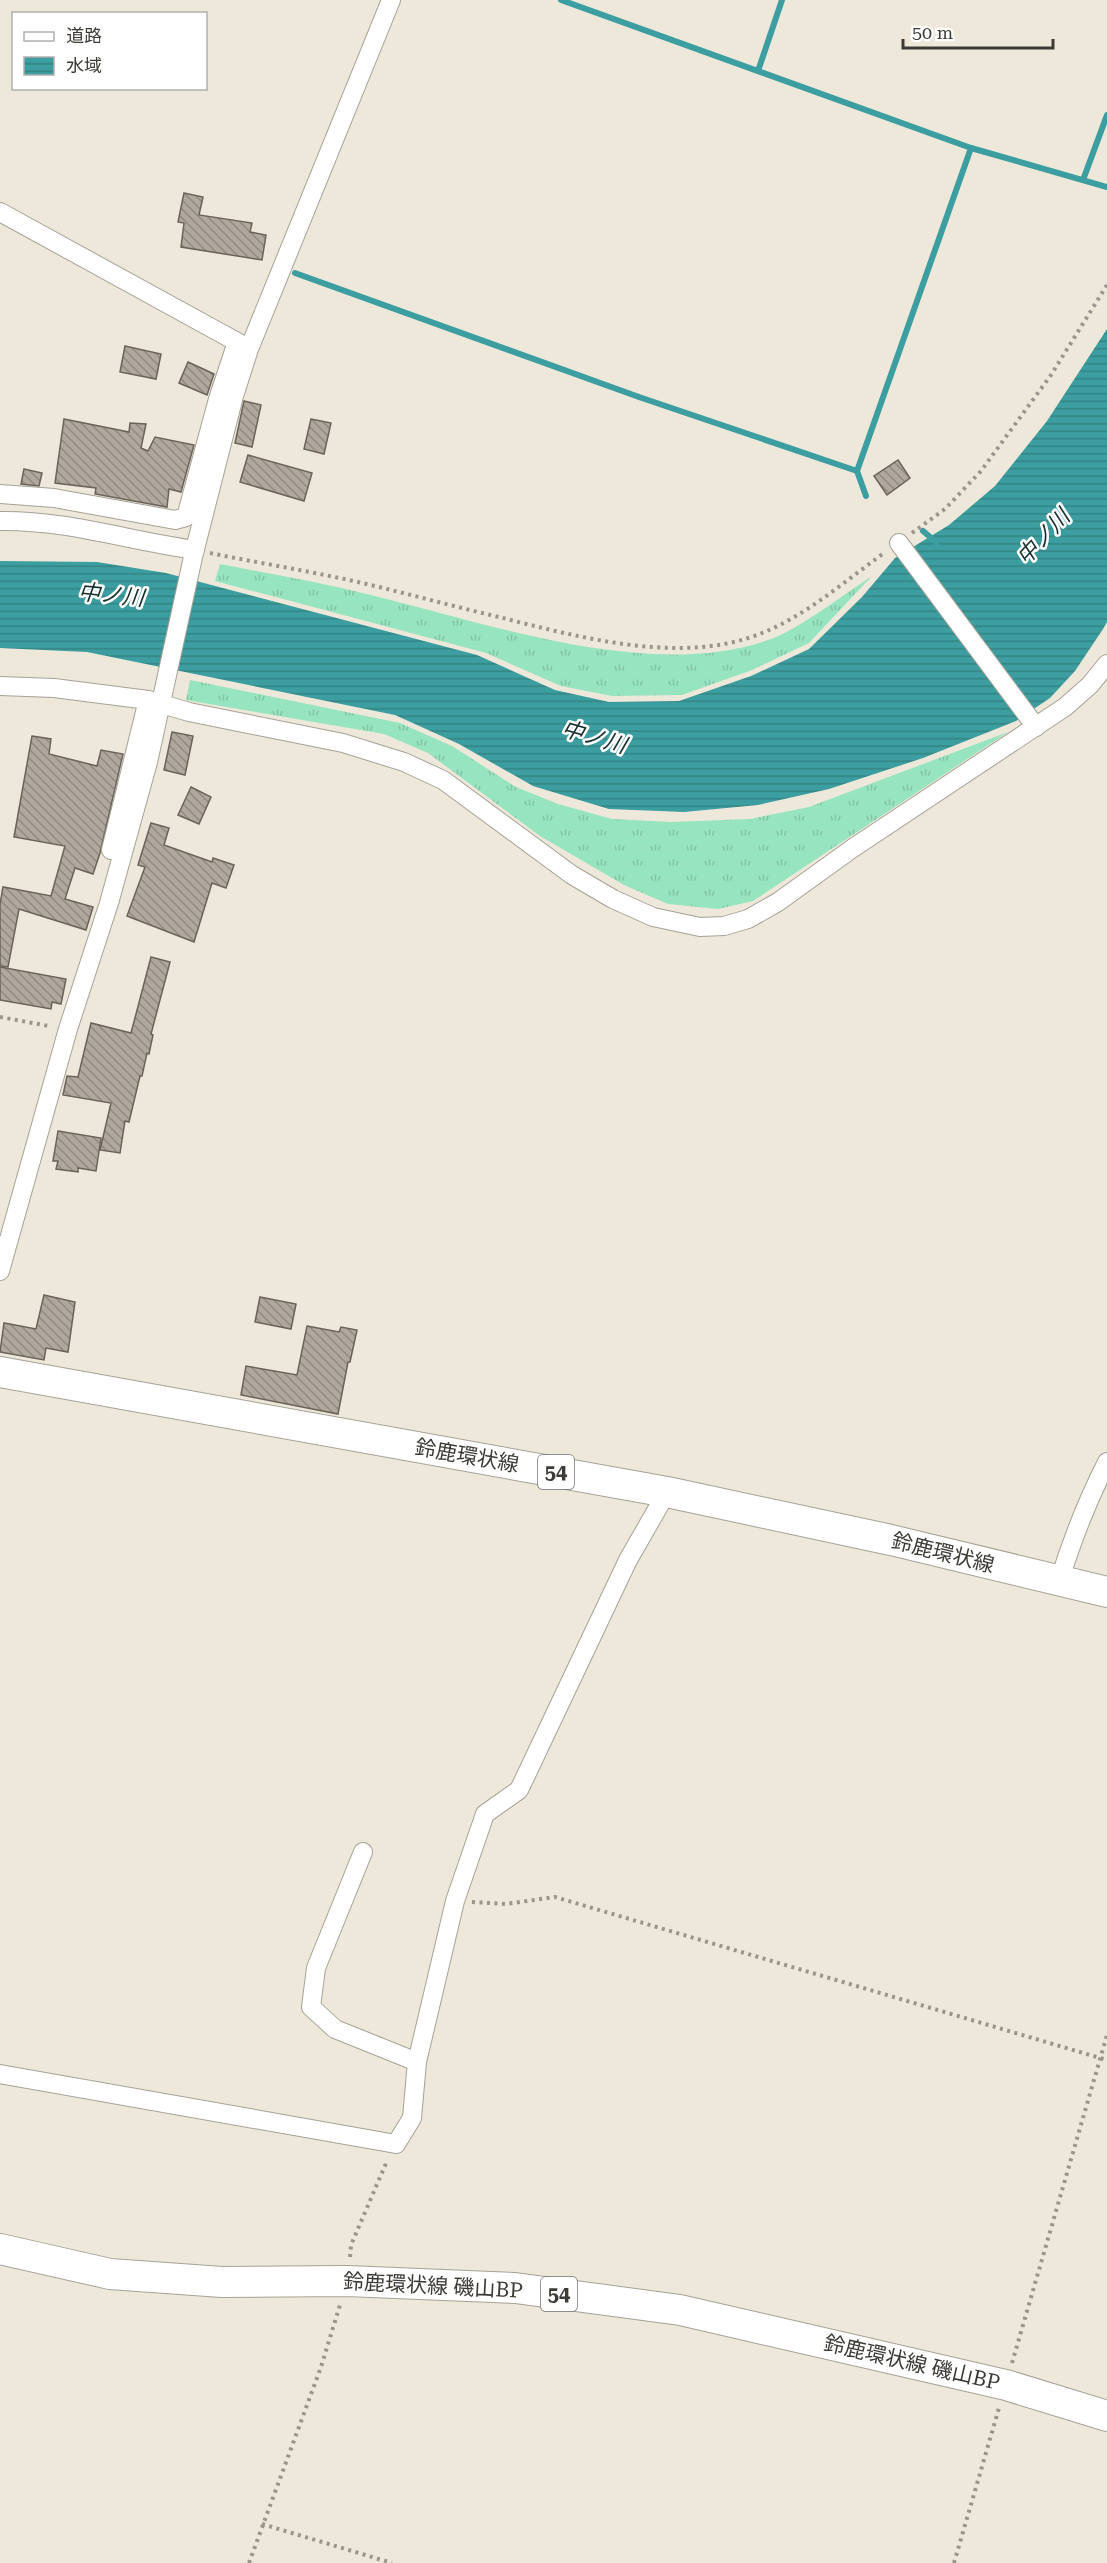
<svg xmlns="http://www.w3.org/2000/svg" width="1107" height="2563" viewBox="0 0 1107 2563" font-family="'Roboto Serif','Noto Sans JP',serif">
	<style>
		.grass { fill: url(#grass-tufts) }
		.water { fill: url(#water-rules) }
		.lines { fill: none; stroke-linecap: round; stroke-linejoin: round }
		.stream { stroke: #3c9ea0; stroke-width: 6 }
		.building { fill: url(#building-back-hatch); stroke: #6b6359; stroke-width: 1.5 }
		.street-casing { stroke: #a6a295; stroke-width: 20 }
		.primary-casing { stroke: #a6a295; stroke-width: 32 }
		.path { stroke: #99958c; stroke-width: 4; stroke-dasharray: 3 4.5; stroke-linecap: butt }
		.street { stroke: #fff; stroke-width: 18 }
		.primary { stroke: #fff; stroke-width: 30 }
		.labels { text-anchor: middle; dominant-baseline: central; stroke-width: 5; stroke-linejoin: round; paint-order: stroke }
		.shield { fill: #fff; stroke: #767572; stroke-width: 1.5 }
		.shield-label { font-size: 20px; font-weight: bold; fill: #3c3a35 }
		.street-label { font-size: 21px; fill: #3c3a35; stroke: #fff }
		.water-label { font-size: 22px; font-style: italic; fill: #182f2f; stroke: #fff }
	</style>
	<defs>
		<pattern id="grass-tufts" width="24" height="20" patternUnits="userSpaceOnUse" patternTransform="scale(1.5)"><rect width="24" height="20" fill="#97e4c1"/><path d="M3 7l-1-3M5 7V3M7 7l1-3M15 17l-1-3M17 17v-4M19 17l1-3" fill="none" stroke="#83c4a6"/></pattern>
		<pattern id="water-rules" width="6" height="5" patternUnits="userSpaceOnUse" patternTransform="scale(1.5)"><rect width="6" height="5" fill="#3c9ea0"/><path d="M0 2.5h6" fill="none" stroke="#348283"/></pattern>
		<pattern id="building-back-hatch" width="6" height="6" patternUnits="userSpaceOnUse" patternTransform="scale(1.5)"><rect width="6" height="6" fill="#b1a89d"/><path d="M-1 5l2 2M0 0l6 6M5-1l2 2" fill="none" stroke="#918a81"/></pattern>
	</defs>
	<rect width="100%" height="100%" fill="#ede8da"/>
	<g class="grass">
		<path d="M220,564c51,10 104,19 155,32 118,29 278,86 396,43 30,-11 71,-44 100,-62l-62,66 -57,27 -70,25 -70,1 -51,-10 -75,-33 -271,-72z"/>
		<polygon points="190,680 400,723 452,746 516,787 558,804 612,819 671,822 750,819 809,807 1008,732 753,901 718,909 668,904 624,885 540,836 428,753 384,734 186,700"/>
	</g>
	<polygon class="water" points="1107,329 1107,622 1103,629 1075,671 1050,698 1016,721 923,758 829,789 758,805 684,812 609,809 533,786 459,744 395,715 87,652 0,648 0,561 97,562 166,573 477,655 555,690 609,702 679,701 751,676 809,649 862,597 895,558 949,525 995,486 1047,421"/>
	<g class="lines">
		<g class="stream">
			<polyline points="561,0 971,148 857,471 866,496"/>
			<polyline points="758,71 782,0"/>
			<polyline points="971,148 1107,187"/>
			<polyline points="1083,180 1107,115"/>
			<polyline points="295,273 639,397 857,471"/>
			<polyline points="923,531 936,542"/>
		</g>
	</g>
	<g class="building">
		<polygon points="184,193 203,197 199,215 252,223 250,232 266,235 262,260 181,247 184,223 178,222"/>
		<polygon points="125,346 161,354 156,379 120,372"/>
		<polygon points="188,362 214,374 207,395 179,383"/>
		<polygon points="244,401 261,405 252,447 235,443"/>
		<polygon points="64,419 129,432 130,423 146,424 141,448 148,451 155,437 194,445 181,492 169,489 167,507 95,494 96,488 55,483"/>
		<polygon points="311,419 331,423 324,454 304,449"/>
		<polygon points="248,455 312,473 304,501 240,482"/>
		<polygon points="898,460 910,478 887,495 874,476"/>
		<polygon points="24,469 42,473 39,486 21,484"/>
		<polygon points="172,732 193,736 185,775 164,770"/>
		<polygon points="32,736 51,739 49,754 97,766 101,750 123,754 100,853 93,874 75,868 65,899 93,907 86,930 19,909 8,967 0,966 0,904 3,887 51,896 65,846 14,837"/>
		<polygon points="191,787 211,797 199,824 178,815"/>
		<polygon points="151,823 169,828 164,845 212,862 213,858 234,865 226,888 212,883 194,942 127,916 145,867 138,865"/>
		<polygon points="151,957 170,962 151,1034 153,1035 149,1054 147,1053 142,1076 140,1076 129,1122 125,1121 120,1153 100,1150 111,1103 63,1095 67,1076 78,1077 91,1023 131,1033"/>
		<polygon points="0,967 66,979 61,1004 52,1002 51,1009 0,1000"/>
		<polygon points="58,1131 101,1138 96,1171 78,1168 78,1172 56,1169 58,1161 53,1161"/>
		<polygon points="44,1295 75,1302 68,1352 46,1348 44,1360 0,1352 4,1323 36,1329"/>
		<polygon points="260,1297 296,1304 291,1329 255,1322"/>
		<polygon points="307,1326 339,1332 341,1327 357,1330 350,1362 348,1362 338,1414 241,1395 246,1366 297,1375"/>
	</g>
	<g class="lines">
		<defs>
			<g id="street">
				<polyline points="0,212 248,348"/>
				<polyline points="0,494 54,498 175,520 186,517 218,399 237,342"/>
				<path d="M0,521c67,-1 129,20 195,29"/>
				<polyline points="899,543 1036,727"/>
				<polyline points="0,686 54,688 148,700 189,712 343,743 404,762 443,780 572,875 613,899 653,917 700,927 724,926 748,919 778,902 853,848 1065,707 1090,685 1107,664"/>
				<polyline points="111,850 148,700"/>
				<polyline points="0,1271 68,1029 109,903 148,762 193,557 234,396 249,349 391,0"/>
				<path d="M1059,1582c13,-42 28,-81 48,-120"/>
				<polyline points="363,1852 316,1968 311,2007 335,2029 417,2062"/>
				<polyline points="0,2074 396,2144 412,2118 417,2062 455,1901 485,1814 519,1790 628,1560 667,1492"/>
			</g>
			<g id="primary">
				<polyline points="0,1372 667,1492 891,1540 1107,1592"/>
				<polyline points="0,2249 110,2274 222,2282 347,2281 515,2288 680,2310 1006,2385 1107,2416"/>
			</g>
		</defs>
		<use href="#street" class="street-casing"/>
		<use href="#primary" class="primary-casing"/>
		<g class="path">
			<polyline points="912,533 945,509 981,471 1051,375 1107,285"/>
			<path d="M210,553c49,10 99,18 148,29 47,11 94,24 141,35 79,20 184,49 263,16 45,-18 83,-52 122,-80"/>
			<polyline points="0,1017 49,1026"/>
			<polyline points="472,1902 506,1904 555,1897 1107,2060"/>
			<polyline points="350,2257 351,2245 387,2161"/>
			<polyline points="1012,2363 1107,2035"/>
			<polyline points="262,2524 392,2563"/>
			<polyline points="249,2563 321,2367 340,2305"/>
			<polyline points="954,2563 999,2408"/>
		</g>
		<use href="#street" class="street"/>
		<use href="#primary" class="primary"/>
	</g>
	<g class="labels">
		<g class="shield">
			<rect x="538" y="1455" width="36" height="34" rx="4.5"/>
			<rect x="541" y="2277" width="36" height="34" rx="4.5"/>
		</g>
		<g class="shield-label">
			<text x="556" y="1472">54</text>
			<text x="559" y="2294">54</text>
		</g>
		<g class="street-label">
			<text transform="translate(467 1456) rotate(10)">鈴鹿環状線</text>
			<text transform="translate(943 1553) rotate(14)">鈴鹿環状線</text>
			<text transform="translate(433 2286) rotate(3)">鈴鹿環状線 磯山BP</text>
			<text transform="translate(912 2363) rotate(13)">鈴鹿環状線 磯山BP</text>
		</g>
		<g class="water-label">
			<text transform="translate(1043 537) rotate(-47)">中ノ川</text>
			<text transform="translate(111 595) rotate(6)">中ノ川</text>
			<text transform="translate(594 737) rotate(16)">中ノ川</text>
		</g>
	</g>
	<rect x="12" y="12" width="195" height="78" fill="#ffffff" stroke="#b1b0ae" stroke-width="1.5"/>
	<rect x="24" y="32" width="30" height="9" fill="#ffffff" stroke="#b1b0ae" stroke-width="1.5"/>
	<text x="66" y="42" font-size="18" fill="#3c3a35">道路</text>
	<rect x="24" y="57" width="30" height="18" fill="url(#water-rules)" stroke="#b1b0ae" stroke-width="1.5"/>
	<text x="66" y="72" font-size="18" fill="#3c3a35">水域</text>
	<path d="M903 39v9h150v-9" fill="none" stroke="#3c3a35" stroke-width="3"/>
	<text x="912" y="39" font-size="18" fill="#3c3a35" stroke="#ffffff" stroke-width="4.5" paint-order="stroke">50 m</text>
</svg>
